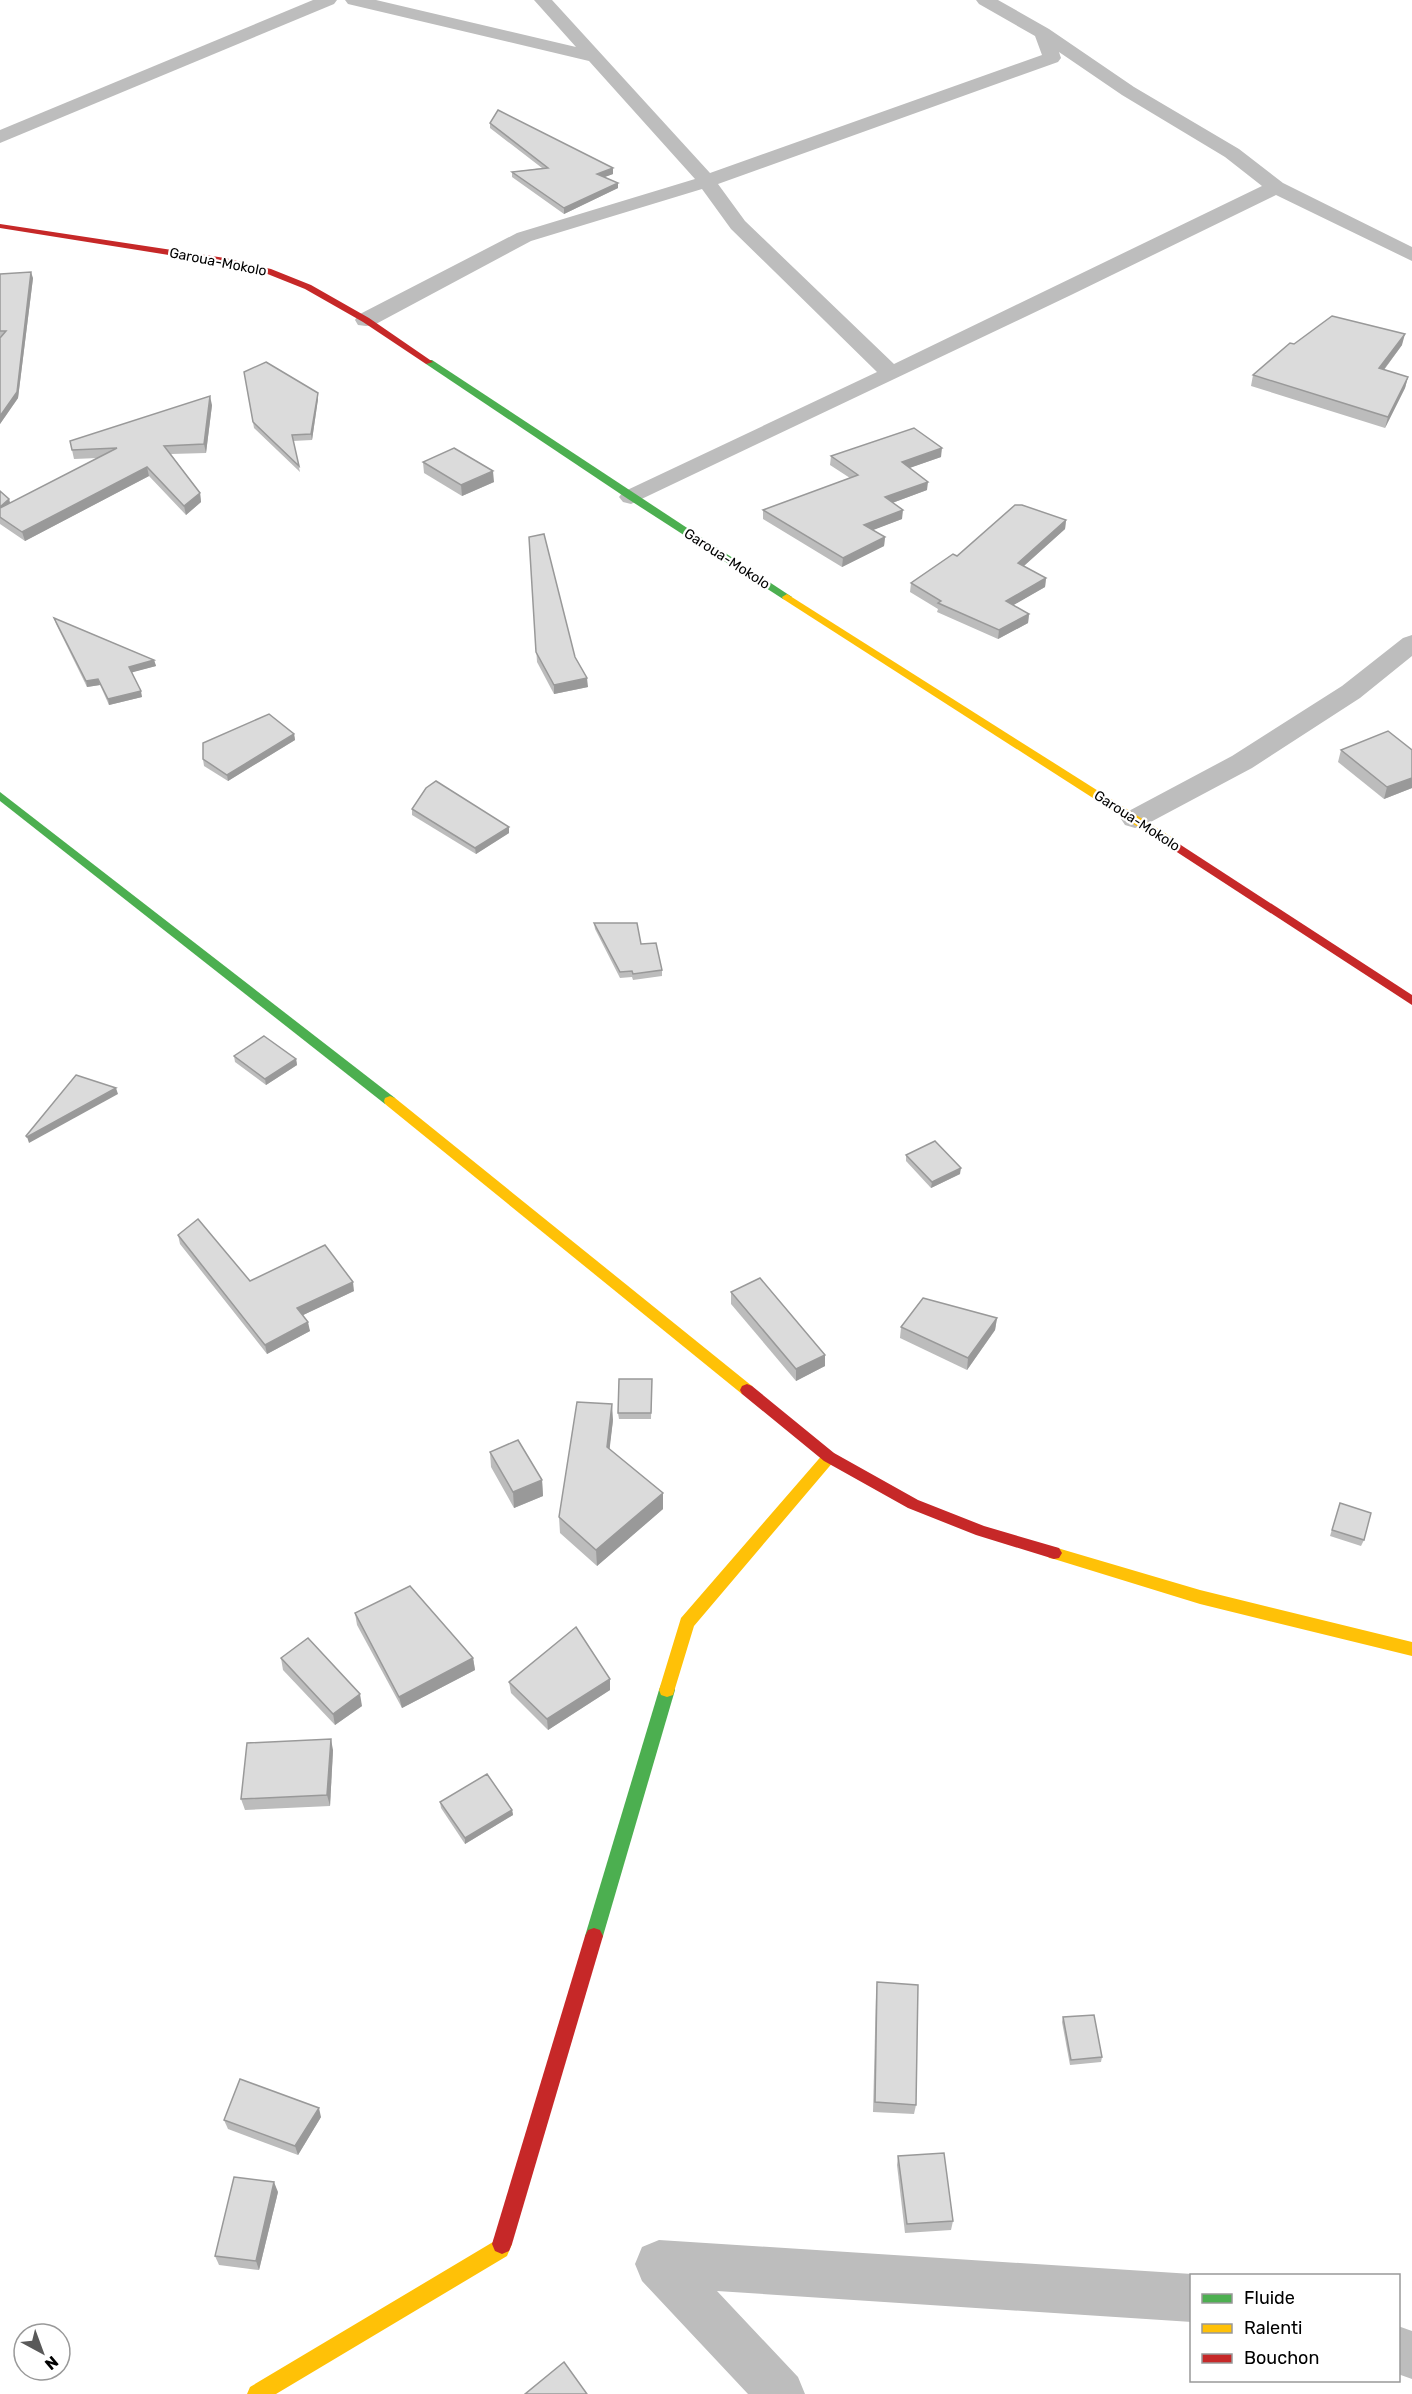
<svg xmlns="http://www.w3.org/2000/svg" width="1412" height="2394" viewBox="0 0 1412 2394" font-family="Rubik,sans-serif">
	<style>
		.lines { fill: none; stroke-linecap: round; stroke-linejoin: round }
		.street { fill: #bdbdbd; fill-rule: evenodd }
		.fast { fill: #4caf50; fill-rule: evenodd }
		.slow { fill: #ffc107; fill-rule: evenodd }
		.jam { fill: #c62828; fill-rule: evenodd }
		.wall { fill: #bcbcbc }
		.shaded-wall { fill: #999 }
		.building { fill: #dbdbdb; stroke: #999; stroke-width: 1.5 }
		.labels { text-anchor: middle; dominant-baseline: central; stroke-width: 4.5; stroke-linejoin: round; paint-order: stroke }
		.far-street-label { font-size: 14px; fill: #000; stroke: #fff }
	</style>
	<rect width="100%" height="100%" fill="#fff"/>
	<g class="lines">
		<g class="street">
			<polygon points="313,0 337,0 334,4 0,143 0,130"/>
			<path d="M345,0h31l200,47 -42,-47h18l158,173 332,-118 -7,-19 -56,-32 -3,-4h22l51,29 85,58 105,62 44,34 129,64v14l-136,-66 -205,100 -440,209 -8,-2 -4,-5 4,-5 254,-120 -146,-143 -29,-40 -171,52 -157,84 -8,1 -8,-1 -3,-5 3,-5 159,-82 178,-54 -106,-118 -241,-57zM1059,52l63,43 103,62 37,29 -368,178 -149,-143 -27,-37 340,-122 3,-4z"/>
			<polygon points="1412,635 1412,656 1360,698 1252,768 1145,825 1135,828 1125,825 1121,819 1125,813 1232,756 1342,686 1403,638"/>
			<polygon points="659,2240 1192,2274 1195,2276 1192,2276 1192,2322 717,2291 798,2377 805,2394 748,2394 642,2281 635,2264 642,2247"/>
			<polygon points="1398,2326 1412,2331 1412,2379 1398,2374"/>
		</g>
		<g class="fast">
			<polygon points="426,360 432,360 792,597 787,600 783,599 628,499 426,364"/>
			<polygon points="0,792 395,1098 396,1101 395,1104 385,1104 0,801"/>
			<polygon points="667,1683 673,1685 675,1690 603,1936 600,1942 594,1944 588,1942 585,1936 659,1690 661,1685"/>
		</g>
		<g class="slow">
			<polygon points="787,594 1171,837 1173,840 1167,844 1163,843 783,599 782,597"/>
			<polygon points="390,1096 395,1098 752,1386 754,1390 752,1394 742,1394 385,1104 384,1101 385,1098"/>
			<polygon points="829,1451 834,1453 836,1457 834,1461 694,1626 673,1695 667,1697 661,1695 659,1690 681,1618 824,1453"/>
			<polygon points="1054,1547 1200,1590 1412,1642 1412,1656 1200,1604 1054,1559 1049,1558 1046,1553 1049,1548"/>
			<polygon points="502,2234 509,2237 512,2244 507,2256 276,2394 247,2394 250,2387 493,2242 495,2237"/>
		</g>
		<g class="jam">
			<polygon points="0,224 225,258 271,269 311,285 369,318 433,362 426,364 363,322 305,289 265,273 225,264 0,228"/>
			<polygon points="1167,836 1412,995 1412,1005 1163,843 1161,840"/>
			<polygon points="747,1384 752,1386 834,1453 918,1500 984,1526 1059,1548 1062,1553 1059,1558 1054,1559 976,1535 908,1508 824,1461 742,1394 740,1390 742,1386"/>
			<polygon points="594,1928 600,1930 603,1936 512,2244 509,2251 502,2254 495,2251 492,2244 585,1936 588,1930"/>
		</g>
	</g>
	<g class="wall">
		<polygon points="490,123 613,174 604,177 618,188 564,214 512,177 512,172 542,168 490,128"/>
		<polygon points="0,274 33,278 18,398 0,424"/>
		<polygon points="1294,344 1402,345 1384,370 1408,377 1405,388 1385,428 1251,386 1253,375"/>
		<polygon points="244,372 318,393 318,399 312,440 293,441 300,472 254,428"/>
		<polygon points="212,405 206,453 171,454 200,493 201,502 186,515 149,476 25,541 0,524 0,491 9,499 10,503 98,458 74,459 70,441"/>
		<polygon points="831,456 941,457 909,468 927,490 892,503 902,519 872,530 885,537 884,546 842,567 763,519 763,510 850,478 830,465"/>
		<polygon points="423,462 494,482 462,496 424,473"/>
		<polygon points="1066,520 1065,529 1024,566 1046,578 1045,587 1013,605 1029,614 1028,623 998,639 937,612 938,609 910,592 911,583 957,556"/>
		<polygon points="529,537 575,657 588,687 554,694 537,662"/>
		<polygon points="54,618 154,660 156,666 132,672 142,697 109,705 100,685 87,687 56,624"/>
		<polygon points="294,734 295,740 228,781 204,766 203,759"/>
		<polygon points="1341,750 1412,750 1412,788 1384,799 1338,762"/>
		<polygon points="412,809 509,827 509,833 476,854 412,815"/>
		<polygon points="594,923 641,944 662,970 662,976 633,980 632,977 620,978 595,929"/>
		<polygon points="234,1056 296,1059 297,1065 266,1085 235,1062"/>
		<polygon points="906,1155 960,1174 931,1188 906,1161"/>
		<polygon points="178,1235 250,1281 354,1291 303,1315 310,1331 267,1354 180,1244"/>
		<polygon points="731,1292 825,1355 825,1366 796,1381 731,1304"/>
		<polygon points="997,1318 995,1330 967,1370 900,1338 901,1327"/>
		<polygon points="652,1379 651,1419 619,1419 618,1413"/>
		<polygon points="613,1420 609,1449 663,1493 663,1509 597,1566 560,1533 559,1517"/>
		<polygon points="490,1452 542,1480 543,1496 514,1508 491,1467"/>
		<polygon points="1340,1503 1364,1540 1361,1546 1330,1536"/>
		<polygon points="355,1613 473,1658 475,1670 402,1708 357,1625"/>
		<polygon points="281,1658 362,1706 335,1725 283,1670"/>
		<polygon points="509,1682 610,1690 548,1730 511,1693"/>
		<polygon points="333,1750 330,1806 245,1810 241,1799"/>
		<polygon points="440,1802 512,1810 513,1815 465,1844 441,1808"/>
		<polygon points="877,1982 916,2105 914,2114 873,2112 876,1992"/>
		<polygon points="1063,2017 1102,2057 1101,2062 1070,2065 1062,2022"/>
		<polygon points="321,2117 298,2155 228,2129 224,2120"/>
		<polygon points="898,2156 953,2221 951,2230 905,2233 897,2165"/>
		<polygon points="278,2192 259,2270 219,2265 215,2256"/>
	</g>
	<g class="shaded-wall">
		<polygon points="613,168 613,174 597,180 597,174"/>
		<polygon points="618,183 618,188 564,214 564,208"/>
		<polygon points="31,272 33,278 18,398 0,424 0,416"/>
		<polygon points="1405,334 1402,345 1376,380 1379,368"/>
		<polygon points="1408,377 1405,388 1385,428 1388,417"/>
		<polygon points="318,393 318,399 312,440 311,434"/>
		<polygon points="210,396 212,405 206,453 204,444"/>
		<polygon points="942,448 941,457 901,471 902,462"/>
		<polygon points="147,467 149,476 25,541 22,532"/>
		<polygon points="493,471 494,482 462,496 461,485"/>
		<polygon points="928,482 927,490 884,506 885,497"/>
		<polygon points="200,493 201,502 186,515 184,506"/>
		<polygon points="9,499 11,507 0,516 0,507"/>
		<polygon points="903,510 902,519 863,534 864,525"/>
		<polygon points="1066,520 1065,529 1017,572 1018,563"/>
		<polygon points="885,537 884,546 842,567 843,558"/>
		<polygon points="1046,578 1045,587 1005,610 1006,601"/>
		<polygon points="1029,614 1028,623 998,639 999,630"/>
		<polygon points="154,660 156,666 130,673 129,667"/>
		<polygon points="587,678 588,687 554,694 554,685"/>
		<polygon points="98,679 100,685 87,687 86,681"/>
		<polygon points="141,691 142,697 109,705 108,699"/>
		<polygon points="294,734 295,740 228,781 227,775"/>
		<polygon points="1412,778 1412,788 1384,799 1387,787"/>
		<polygon points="509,827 509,833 476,854 475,848"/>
		<polygon points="296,1059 297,1065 266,1085 265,1079"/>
		<polygon points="116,1088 118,1094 29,1143 27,1137"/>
		<polygon points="961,1168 960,1174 931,1188 932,1182"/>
		<polygon points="353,1282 354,1291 299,1317 297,1308"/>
		<polygon points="997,1318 995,1330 967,1370 968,1358"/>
		<polygon points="308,1322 310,1331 267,1354 265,1345"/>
		<polygon points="825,1355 825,1366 796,1381 796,1369"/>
		<polygon points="612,1404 613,1420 608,1463 607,1447"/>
		<polygon points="542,1480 543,1496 514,1508 513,1492"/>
		<polygon points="663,1493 663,1509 597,1566 596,1550"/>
		<polygon points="473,1658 475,1670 402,1708 399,1697"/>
		<polygon points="610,1679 610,1690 548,1730 547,1719"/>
		<polygon points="360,1694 362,1706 335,1725 333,1714"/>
		<polygon points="331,1739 333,1750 330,1806 327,1795"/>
		<polygon points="512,1810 513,1815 465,1844 465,1838"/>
		<polygon points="319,2108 321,2117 298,2155 295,2146"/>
		<polygon points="274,2182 278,2192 259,2270 256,2261"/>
	</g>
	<g class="building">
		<polygon points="498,110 613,168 597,174 618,183 564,208 512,172 548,168 490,123"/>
		<polygon points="31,272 17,392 0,416 0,338 6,331 0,331 0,274"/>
		<polygon points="1332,316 1405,334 1379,368 1408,377 1388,417 1253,375 1290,343 1294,344"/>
		<polygon points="266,362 318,393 311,434 292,435 299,466 253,422 244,372"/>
		<polygon points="210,396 204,444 164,446 200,493 184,506 147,467 22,532 0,517 0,508 117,448 72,450 70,441"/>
		<polygon points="914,428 942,448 902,462 928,482 885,497 903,510 864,525 885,537 843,558 763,510 858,475 831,456"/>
		<polygon points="454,448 493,471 461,485 423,462"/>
		<polygon points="0,491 9,499 0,507"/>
		<polygon points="1015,505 1022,505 1066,520 1018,563 1046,578 1006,601 1029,614 999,630 938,603 941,601 911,583 953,554 957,556"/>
		<polygon points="544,534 575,657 587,678 554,685 536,652 529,537"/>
		<polygon points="54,618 154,660 129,667 141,691 108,699 98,679 86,681"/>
		<polygon points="269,714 294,734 227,775 203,759 203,743"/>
		<polygon points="1388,731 1412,750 1412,778 1387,787 1341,750"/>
		<polygon points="436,781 509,827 475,848 412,809 426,788"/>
		<polygon points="594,923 637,923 641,944 656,943 662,970 633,974 632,971 620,972"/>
		<polygon points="264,1036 296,1059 265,1079 234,1056"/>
		<polygon points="76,1075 116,1088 27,1137 26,1136"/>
		<polygon points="935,1141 961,1168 932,1182 906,1155"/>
		<polygon points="198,1219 250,1281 325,1245 353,1282 297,1308 308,1322 265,1345 178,1235"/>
		<polygon points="760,1278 825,1355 796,1369 731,1292"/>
		<polygon points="923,1298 997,1318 968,1358 901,1327"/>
		<polygon points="619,1379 652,1379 651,1413 618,1413"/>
		<polygon points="577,1402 612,1404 607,1447 663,1493 596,1550 559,1517"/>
		<polygon points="518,1440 542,1480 513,1492 490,1452"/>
		<polygon points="1340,1503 1371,1513 1364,1540 1332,1530"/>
		<polygon points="410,1586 473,1658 399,1697 355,1613"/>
		<polygon points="576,1627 610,1679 547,1719 509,1682"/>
		<polygon points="308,1638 360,1694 333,1714 281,1658"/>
		<polygon points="331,1739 327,1795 241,1799 247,1743"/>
		<polygon points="487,1774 512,1810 465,1838 440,1802"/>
		<polygon points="877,1982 918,1985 916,2105 875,2102"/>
		<polygon points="1094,2015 1102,2057 1071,2060 1063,2017"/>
		<polygon points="240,2079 319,2108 295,2146 224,2120"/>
		<polygon points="944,2153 953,2221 907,2224 898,2156"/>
		<polygon points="234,2177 274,2182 256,2261 215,2256"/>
		<polygon points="564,2362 587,2394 525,2394"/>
	</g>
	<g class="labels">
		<g class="far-street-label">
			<text transform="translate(218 262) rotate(11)">Garoua-Mokolo</text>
			<text transform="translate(727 559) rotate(33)">Garoua-Mokolo</text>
			<text transform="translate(1137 821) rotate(33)">Garoua-Mokolo</text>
		</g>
	</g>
	<rect x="1190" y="2274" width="210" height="108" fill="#ffffff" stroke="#999999" stroke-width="1.5"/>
	<rect x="1202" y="2294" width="30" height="9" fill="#4caf50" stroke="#999999" stroke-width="1.5"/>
	<text x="1244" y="2304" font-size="18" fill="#000000">Fluide</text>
	<rect x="1202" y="2324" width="30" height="9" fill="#ffc107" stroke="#999999" stroke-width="1.5"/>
	<text x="1244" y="2334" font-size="18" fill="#000000">Ralenti</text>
	<rect x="1202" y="2354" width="30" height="9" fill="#c62828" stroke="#999999" stroke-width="1.5"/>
	<text x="1244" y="2364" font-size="18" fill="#000000">Bouchon</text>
	<g transform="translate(42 2352) rotate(139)"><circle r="28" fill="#ffffff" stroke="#999999" stroke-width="1.5"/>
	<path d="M0-4.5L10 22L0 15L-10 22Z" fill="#595959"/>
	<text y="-9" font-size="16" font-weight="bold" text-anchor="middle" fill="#000000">N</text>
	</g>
</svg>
